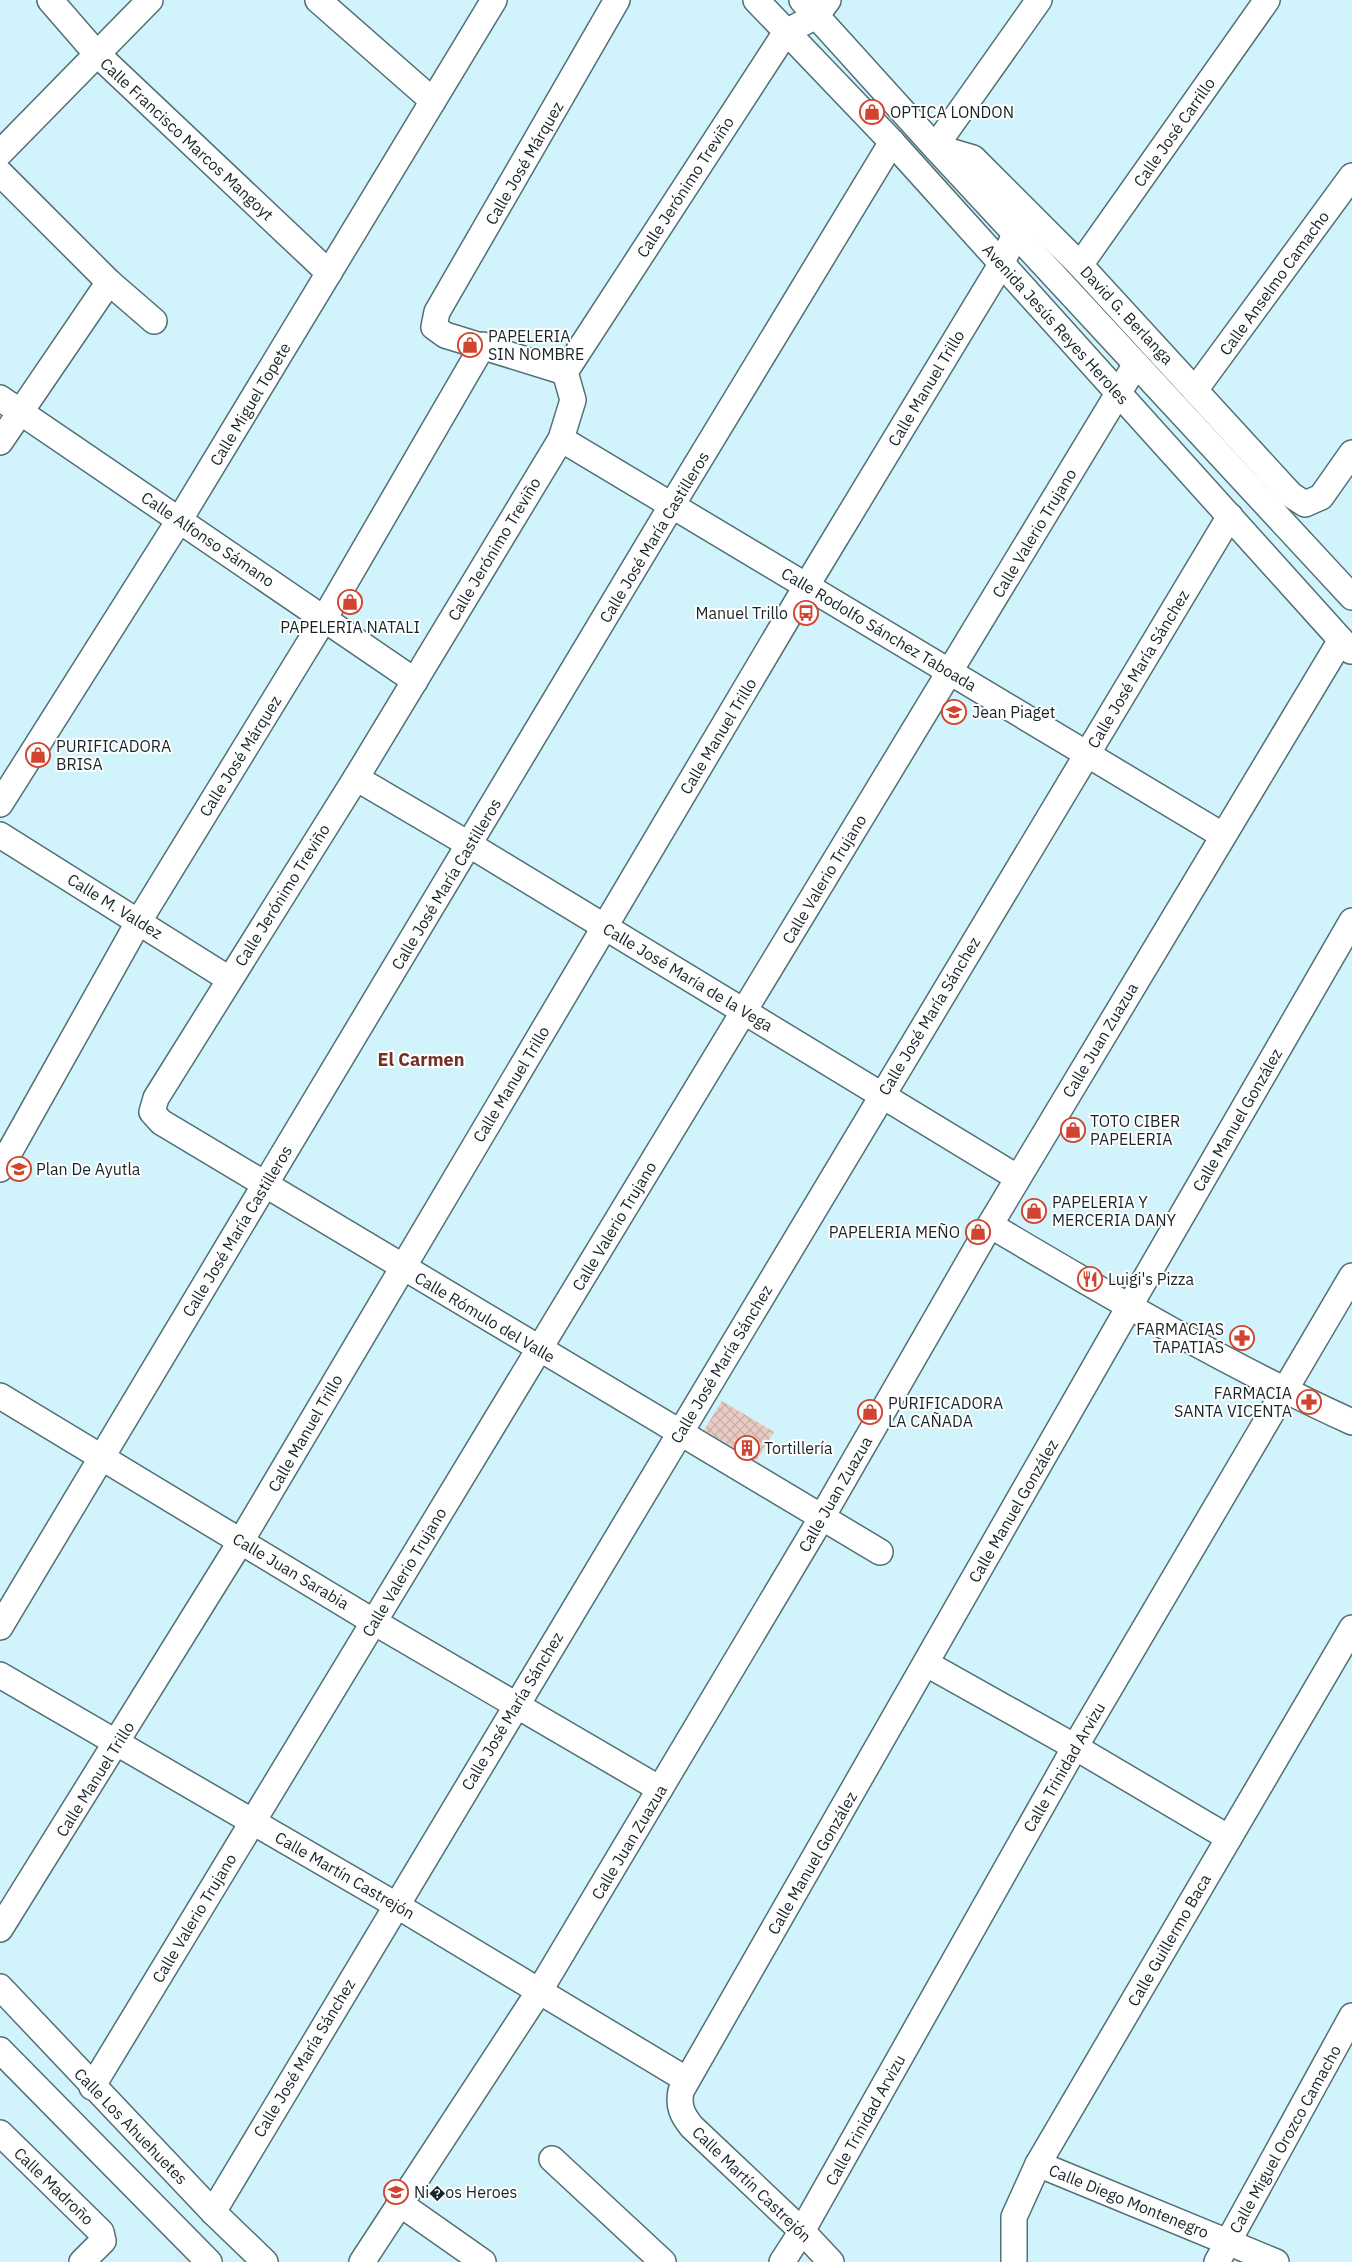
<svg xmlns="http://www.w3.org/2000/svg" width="1352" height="2262" viewBox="0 0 1352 2262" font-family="'IBM Plex Sans',sans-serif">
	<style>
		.building { fill: url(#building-cross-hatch) }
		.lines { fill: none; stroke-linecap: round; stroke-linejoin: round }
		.minor-casing { stroke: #516f76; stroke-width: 28 }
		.minor { stroke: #fff; stroke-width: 25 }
		.labels { text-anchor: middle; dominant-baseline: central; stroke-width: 4; stroke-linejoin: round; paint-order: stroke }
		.poi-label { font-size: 16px; fill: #192528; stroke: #fff; text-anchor: start }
		.street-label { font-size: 16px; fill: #192528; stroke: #fff }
		.neighbourhood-label { font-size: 18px; font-weight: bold; fill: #742f24; stroke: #fff }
	</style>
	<defs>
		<pattern id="building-cross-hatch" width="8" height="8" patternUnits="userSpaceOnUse" patternTransform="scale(1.25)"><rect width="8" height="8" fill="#eacbc4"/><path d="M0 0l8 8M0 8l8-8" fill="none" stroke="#c8aea8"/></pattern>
	</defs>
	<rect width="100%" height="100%" fill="#d1f3fb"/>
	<polygon class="building" points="722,1401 774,1432 756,1461 704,1430"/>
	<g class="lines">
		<defs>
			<g id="minor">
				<polyline points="50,0 96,53 329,273"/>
				<polyline points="318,0 433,101"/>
				<polyline points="756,0 892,142 1351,651"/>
				<polyline points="802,0 935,147 1352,597"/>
				<polyline points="828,0 816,16 786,32 565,372 573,400 561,439 356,778 156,1098 152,1112 161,1122 880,1552"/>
				<polyline points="1039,0 935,147 973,158 1080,265 1291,495 1305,504 1321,497 1352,453"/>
				<polyline points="0,153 150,0"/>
				<polyline points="0,173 109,282 154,321"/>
				<polyline points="1080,265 1267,0"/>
				<polyline points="565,372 445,335 434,327 437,312 617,0"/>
				<polyline points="1195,390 1352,176"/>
				<polyline points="0,398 415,681"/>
				<polyline points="561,439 1222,835"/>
				<polyline points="0,442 109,282"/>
				<polyline points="356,778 470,845 1018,1178"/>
				<polyline points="0,804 180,519 494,0"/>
				<polyline points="0,835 229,979"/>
				<polyline points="0,1169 139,921 324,619 483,345"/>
				<path d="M990,1225c118,70 237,140 362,197"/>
				<polyline points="0,1396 374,1622 660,1789"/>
				<polyline points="0,1627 672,505 892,142"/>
				<polyline points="927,1664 1075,1747 1229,1838"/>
				<polyline points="0,1675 396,1905 687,2080"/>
				<polyline points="0,1929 241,1541 807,585 1002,263 1015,234"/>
				<polyline points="0,1987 213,2212 265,2262"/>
				<polyline points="0,2050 209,2262"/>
				<polyline points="92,2087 1136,364"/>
				<polyline points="0,2133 101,2232 103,2241 82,2262"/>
				<polyline points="552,2159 663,2262"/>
				<polyline points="1038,2164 1276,2262"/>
				<polyline points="399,2203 483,2262"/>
				<polyline points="213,2212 1230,516"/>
				<polyline points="362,2262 540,1990 822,1517 990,1225 1341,640"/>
				<polyline points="782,2262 802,2231 1075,1747 1352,1276"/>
				<path d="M831,2262l-29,-31 -110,-104c-10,-12 -14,-21 -11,-36l448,-784 223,-386"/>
				<polyline points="1014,2262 1014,2217 1038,2164 1352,1628"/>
				<polyline points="1217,2262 1352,2016"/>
			</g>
		</defs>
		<use href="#minor" class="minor-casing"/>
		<use href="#minor" class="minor"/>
	</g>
	<defs>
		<symbol id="shop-ring" viewBox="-11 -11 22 22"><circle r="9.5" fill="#fff" stroke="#d14530" stroke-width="1.5"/><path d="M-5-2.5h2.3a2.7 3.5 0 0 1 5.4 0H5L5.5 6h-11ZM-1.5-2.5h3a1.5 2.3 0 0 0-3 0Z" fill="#d14530"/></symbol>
		<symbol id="bus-ring" viewBox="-11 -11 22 22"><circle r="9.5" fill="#fff" stroke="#d14530" stroke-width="1.5"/><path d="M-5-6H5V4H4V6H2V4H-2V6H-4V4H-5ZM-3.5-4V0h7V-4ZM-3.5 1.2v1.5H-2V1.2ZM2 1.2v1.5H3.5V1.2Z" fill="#d14530"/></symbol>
		<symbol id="school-ring" viewBox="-11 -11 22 22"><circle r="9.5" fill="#fff" stroke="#d14530" stroke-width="1.5"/><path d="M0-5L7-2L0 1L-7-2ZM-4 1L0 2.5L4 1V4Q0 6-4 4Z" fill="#d14530"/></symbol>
		<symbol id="restaurant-ring" viewBox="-11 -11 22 22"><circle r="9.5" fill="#fff" stroke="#d14530" stroke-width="1.5"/><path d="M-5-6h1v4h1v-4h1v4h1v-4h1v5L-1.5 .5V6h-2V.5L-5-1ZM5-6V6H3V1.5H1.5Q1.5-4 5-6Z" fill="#d14530"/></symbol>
		<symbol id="pharmacy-ring" viewBox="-11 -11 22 22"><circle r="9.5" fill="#fff" stroke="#d14530" stroke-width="1.5"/><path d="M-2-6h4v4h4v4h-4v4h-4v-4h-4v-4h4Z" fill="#d14530"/></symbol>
		<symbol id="building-ring" viewBox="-11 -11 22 22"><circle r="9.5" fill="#fff" stroke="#d14530" stroke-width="1.5"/><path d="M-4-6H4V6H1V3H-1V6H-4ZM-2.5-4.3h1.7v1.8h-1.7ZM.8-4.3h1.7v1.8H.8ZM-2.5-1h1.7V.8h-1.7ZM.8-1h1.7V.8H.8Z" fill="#d14530"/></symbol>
	</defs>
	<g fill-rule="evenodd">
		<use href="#shop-ring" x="858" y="98" width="28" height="28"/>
		<use href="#shop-ring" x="456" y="331" width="28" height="28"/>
		<use href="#shop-ring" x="336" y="588" width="28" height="28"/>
		<use href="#bus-ring" x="792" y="599" width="28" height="28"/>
		<use href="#school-ring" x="940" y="698" width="28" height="28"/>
		<use href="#shop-ring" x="24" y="741" width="28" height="28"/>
		<use href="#shop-ring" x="1059" y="1116" width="28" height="28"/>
		<use href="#school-ring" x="5" y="1155" width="28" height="28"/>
		<use href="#shop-ring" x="1020" y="1197" width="28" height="28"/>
		<use href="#shop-ring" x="964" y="1218" width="28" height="28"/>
		<use href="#restaurant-ring" x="1076" y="1265" width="28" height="28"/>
		<use href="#pharmacy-ring" x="1228" y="1324" width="28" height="28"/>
		<use href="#pharmacy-ring" x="1295" y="1388" width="28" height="28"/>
		<use href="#shop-ring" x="856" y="1398" width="28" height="28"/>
		<use href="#building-ring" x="733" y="1434" width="28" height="28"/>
		<use href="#school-ring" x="382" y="2178" width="28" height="28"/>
	</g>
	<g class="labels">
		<g class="poi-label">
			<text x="890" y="112">OPTICA LONDON</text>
			<text x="488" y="336">PAPELERIA<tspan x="488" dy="18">SIN NOMBRE</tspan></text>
			<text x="788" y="613" text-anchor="end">Manuel Trillo</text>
			<text x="350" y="627" text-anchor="middle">PAPELERIA NATALI</text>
			<text x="972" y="712">Jean Piaget</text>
			<text x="56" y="746">PURIFICADORA<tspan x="56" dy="18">BRISA</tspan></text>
			<text x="1090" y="1121">TOTO CIBER<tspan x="1090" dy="18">PAPELERIA</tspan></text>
			<text x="36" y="1169">Plan De Ayutla</text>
			<text x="1052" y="1202">PAPELERIA Y<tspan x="1052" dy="18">MERCERIA DANY</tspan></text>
			<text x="960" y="1232" text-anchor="end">PAPELERIA MEÑO</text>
			<text x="1108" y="1279">Luigi's Pizza</text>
			<text x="1224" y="1329" text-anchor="end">FARMACIAS<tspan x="1224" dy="18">TAPATIAS</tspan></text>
			<text x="1292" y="1393" text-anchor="end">FARMACIA<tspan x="1292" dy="18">SANTA VICENTA</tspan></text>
			<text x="888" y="1403">PURIFICADORA<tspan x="888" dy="18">LA CAÑADA</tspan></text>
			<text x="764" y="1448">Tortillería</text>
			<text x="414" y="2192">Ni�os Heroes</text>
		</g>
		<g class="street-label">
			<text transform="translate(1174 132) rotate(-55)">Calle José Carrillo</text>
			<text transform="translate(187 139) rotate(43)">Calle Francisco Marcos Mangoyt</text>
			<text transform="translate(524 163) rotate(-60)">Calle José Márquez</text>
			<text transform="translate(685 187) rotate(-57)">Calle Jerónimo Treviño</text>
			<text transform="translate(1274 283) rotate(-54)">Calle Anselmo Camacho</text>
			<text transform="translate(1127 315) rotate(47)">David G. Berlanga</text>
			<text transform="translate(1056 324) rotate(48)">Avenida Jesús Reyes Heroles</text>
			<text transform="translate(926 388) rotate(-59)">Calle Manuel Trillo</text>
			<text transform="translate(250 404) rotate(-59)">Calle Miguel Topete</text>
			<text transform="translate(1034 533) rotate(-59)">Calle Valerio Trujano</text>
			<text transform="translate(654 537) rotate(-59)">Calle José María Castilleros</text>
			<text transform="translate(208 539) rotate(34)">Calle Alfonso Sámano</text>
			<text transform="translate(494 549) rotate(-59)">Calle Jerónimo Treviño</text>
			<text transform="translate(879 629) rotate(31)">Calle Rodolfo Sánchez Taboada</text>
			<text transform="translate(1138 669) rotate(-59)">Calle José María Sánchez</text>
			<text transform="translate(718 736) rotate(-59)">Calle Manuel Trillo</text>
			<text transform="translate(240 756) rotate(-58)">Calle José Márquez</text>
			<text transform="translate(824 879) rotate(-59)">Calle Valerio Trujano</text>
			<text transform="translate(446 884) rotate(-59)">Calle José María Castilleros</text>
			<text transform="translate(282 895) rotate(-58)">Calle Jerónimo Treviño</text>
			<text transform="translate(115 906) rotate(32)">Calle M. Valdez</text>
			<text transform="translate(688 977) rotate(31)">Calle José María de la Vega</text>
			<text transform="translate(929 1016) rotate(-59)">Calle José María Sánchez</text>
			<text transform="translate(1100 1040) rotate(-59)">Calle Juan Zuazua</text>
			<text transform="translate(511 1084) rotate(-59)">Calle Manuel Trillo</text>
			<text transform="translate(1237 1120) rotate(-60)">Calle Manuel González</text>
			<text transform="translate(614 1226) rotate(-59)">Calle Valerio Trujano</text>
			<text transform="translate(237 1231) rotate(-59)">Calle José María Castilleros</text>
			<text transform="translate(485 1317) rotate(31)">Calle Rómulo del Valle</text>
			<text transform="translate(721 1364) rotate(-59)">Calle José María Sánchez</text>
			<text transform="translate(305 1433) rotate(-60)">Calle Manuel Trillo</text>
			<text transform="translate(835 1494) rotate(-60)">Calle Juan Zuazua</text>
			<text transform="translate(1013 1511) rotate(-60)">Calle Manuel González</text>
			<text transform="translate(291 1571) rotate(31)">Calle Juan Sarabia</text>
			<text transform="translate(404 1572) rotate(-59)">Calle Valerio Trujano</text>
			<text transform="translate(512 1711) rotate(-59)">Calle José María Sánchez</text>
			<text transform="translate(1064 1767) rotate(-60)">Calle Trinidad Arvizu</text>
			<text transform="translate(95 1779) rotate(-58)">Calle Manuel Trillo</text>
			<text transform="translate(629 1842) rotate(-59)">Calle Juan Zuazua</text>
			<text transform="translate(812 1863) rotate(-60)">Calle Manuel González</text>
			<text transform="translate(345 1875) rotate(30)">Calle Martín Castrejón</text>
			<text transform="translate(194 1918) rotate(-59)">Calle Valerio Trujano</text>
			<text transform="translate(1169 1940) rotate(-60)">Calle Guillermo Baca</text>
			<text transform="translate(304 2058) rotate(-59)">Calle José María Sánchez</text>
			<text transform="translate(865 2120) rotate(-61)">Calle Trinidad Arvizu</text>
			<text transform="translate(131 2126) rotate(46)">Calle Los Ahuehuetes</text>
			<text transform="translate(1285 2139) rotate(-61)">Calle Miguel Orozco Camacho</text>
			<text transform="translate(752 2184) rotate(44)">Calle Martín Castrejón</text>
			<text transform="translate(54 2186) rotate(44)">Calle Madroño</text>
			<text transform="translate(1129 2201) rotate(22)">Calle Diego Montenegro</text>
		</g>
		<g class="neighbourhood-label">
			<text x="421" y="1059">El Carmen</text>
		</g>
	</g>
</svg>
